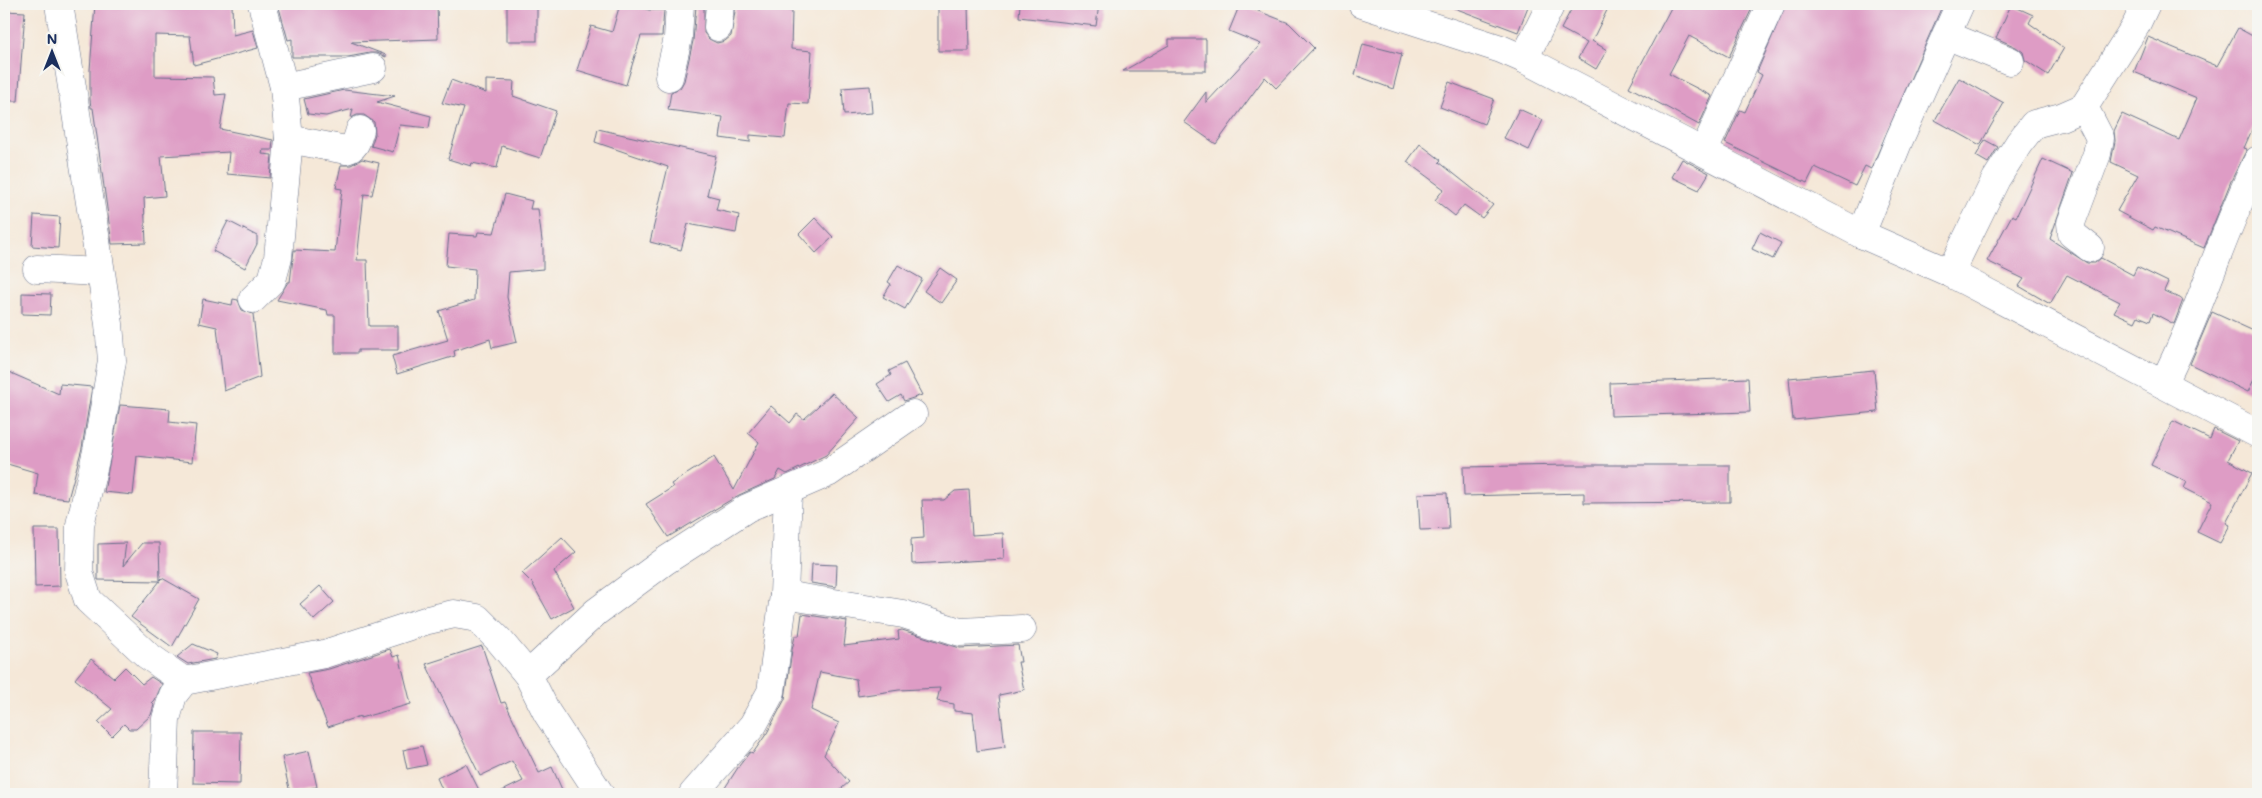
<svg xmlns="http://www.w3.org/2000/svg" width="2262" height="798" viewBox="0 0 2262 798" font-family="Mali,sans-serif">
	<style>
		.building { fill: #de9cc5 }
		.lines { fill: none; stroke-linecap: round; stroke-linejoin: round }
		.minor-casing { stroke: #677089; stroke-width: 29 }
		.minor { stroke: #fff; stroke-width: 28 }
	</style>
	<rect width="100%" height="100%" fill="#f6f6f2"/>
	<filter id="ink" filterUnits="userSpaceOnUse"><feTurbulence type="fractalNoise" baseFrequency=".02" numOctaves="2"/><feDisplacementMap in="SourceGraphic" scale="10" xChannelSelector="R" yChannelSelector="G"/><feConvolveMatrix kernelMatrix="1 2 1 2 8 2 1 2 1" color-interpolation-filters="sRGB"/></filter>
	<filter id="wash" filterUnits="userSpaceOnUse"><feTurbulence type="fractalNoise" baseFrequency=".0096" numOctaves="4" result="noise"/><feDisplacementMap in="SourceGraphic" scale="20" xChannelSelector="R" yChannelSelector="G"/><feGaussianBlur stdDeviation="1.12" result="paint"/><feColorMatrix in="noise" values="0 0 0 0 0 0 0 0 0 0 0 0 0 0 0 0 0 1.4 0 .05"/><feComposite in="paint" operator="in"/></filter>
	<g filter="url(#wash)">
		<rect width="100%" height="100%" fill="#f5e8d8"/>
		<g id="blocks">
			<g class="building">
				<polygon points="95,4 232,4 233,35 253,30 258,48 194,65 190,36 155,35 155,76 213,77 215,95 226,94 220,129 273,140 272,150 263,150 262,154 272,155 270,178 227,174 229,152 161,156 165,196 144,198 146,243 112,244 93,108 91,108 90,99 90,70"/>
				<polygon points="278,4 437,4 438,39 351,42 386,55 386,57 377,53 370,53 348,57 292,57 292,39 288,40"/>
				<rect x="507" y="4" width="30" height="37"/>
				<polygon points="620,4 629,4 649,10 664,10 662,36 641,36 626,85 577,70 591,26 612,32"/>
				<polygon points="944,4 968,4 969,51 938,51 938,5"/>
				<polygon points="1020,4 1099,4 1096,26 1019,17"/>
				<polygon points="1240,4 1289,23 1314,48 1276,88 1265,77 1216,144 1184,122 1206,92 1206,103 1261,44 1229,31"/>
				<polygon points="1449,4 1529,4 1518,32 1449,6"/>
				<polygon points="1574,4 1610,4 1592,41 1607,50 1596,69 1578,58 1587,43 1561,29"/>
				<polygon points="1673,4 1754,4 1729,57 1689,36 1669,74 1712,96 1699,125 1629,87"/>
				<polygon points="1786,4 1943,4 1871,169 1865,166 1855,186 1815,167 1807,183 1725,143 1740,110 1745,112 1762,75 1757,72"/>
				<polygon points="736,5 792,11 791,49 812,51 808,104 789,103 785,138 750,135 750,142 720,138 723,117 668,110 671,92 680,88 684,81 693,41 696,6 704,7 704,33 709,39 717,43 725,41 731,36"/>
				<polygon points="2011,5 2033,15 2029,23 2064,48 2048,75 2025,60 2023,52 2016,47 1996,38"/>
				<polygon points="4,11 25,12 18,101 4,101"/>
				<polygon points="2238,28 2258,39 2258,116 2244,148 2247,149 2231,181 2204,248 2155,227 2153,230 2117,211 2138,175 2111,162 2115,141 2114,131 2122,114 2179,140 2197,98 2134,72 2148,37 2217,66"/>
				<polygon points="1169,39 1206,39 1206,71 1123,71 1169,45"/>
				<polygon points="1363,44 1402,54 1393,89 1355,75"/>
				<polygon points="1959,78 2004,103 1980,145 1935,120"/>
				<polygon points="451,80 486,93 486,80 514,81 513,96 556,111 540,158 502,146 497,168 472,163 471,166 448,159 464,108 442,103"/>
				<polygon points="1449,82 1494,99 1484,124 1440,107"/>
				<polygon points="870,86 872,113 844,115 842,88"/>
				<polygon points="344,90 395,96 377,102 431,116 429,128 400,125 393,152 371,146 375,134 374,122 364,115 357,115 351,118 353,109 326,116 308,114 304,99"/>
				<polygon points="1519,109 1543,120 1529,150 1504,138"/>
				<polygon points="598,129 716,156 707,195 719,198 716,210 739,215 736,233 688,224 681,250 650,242 668,167 595,142"/>
				<polygon points="1985,140 1998,147 1988,163 1976,156"/>
				<polygon points="1420,144 1441,160 1439,162 1493,205 1482,218 1464,205 1455,216 1435,200 1444,189 1407,162"/>
				<polygon points="362,159 379,163 372,195 364,194 357,260 367,260 369,326 398,326 398,350 358,350 358,353 335,353 335,315 328,315 327,310 277,300 288,282 290,282 294,250 335,252 342,189 336,188 341,165 351,165"/>
				<polygon points="1682,159 1709,173 1699,190 1672,177"/>
				<polygon points="2043,159 2073,173 2050,239 2087,263 2095,263 2101,258 2133,275 2137,267 2168,282 2164,291 2183,300 2174,324 2153,313 2150,321 2138,316 2135,322 2114,312 2120,302 2067,275 2050,304 2019,286 2024,279 1987,261 2012,215 2016,217"/>
				<polygon points="505,194 532,201 530,209 538,209 543,249 543,269 509,272 507,297 517,342 492,348 490,339 454,351 455,356 397,374 392,356 448,340 439,311 474,300 475,269 446,266 449,234 477,236 478,232 494,233"/>
				<polygon points="34,215 60,217 58,248 32,246"/>
				<polygon points="815,218 833,237 816,253 799,234"/>
				<polygon points="228,221 257,236 257,244 245,268 213,251"/>
				<polygon points="1760,232 1781,243 1773,259 1752,249"/>
				<polygon points="898,265 922,279 905,309 883,297 891,284 888,282"/>
				<polygon points="940,268 957,280 941,303 924,291"/>
				<polygon points="22,293 51,294 50,315 22,314"/>
				<polygon points="203,299 232,305 233,299 238,300 242,310 253,314 260,377 224,391 217,327 199,323"/>
				<polygon points="2212,312 2258,333 2258,371 2248,392 2190,364"/>
				<polygon points="905,363 922,395 904,401 901,395 889,402 877,384 891,375 889,371"/>
				<polygon points="4,370 59,394 60,384 92,387 82,448 68,499 35,495 38,473 4,463"/>
				<polygon points="1874,370 1878,412 1793,420 1789,378"/>
				<polygon points="1748,378 1750,412 1611,416 1610,383"/>
				<polygon points="832,393 859,418 826,455 787,474 780,470 775,479 739,495 668,537 646,504 673,487 671,484 714,457 734,490 759,442 748,433 771,406 790,423 797,414 804,419"/>
				<polygon points="120,405 170,409 169,422 196,425 192,462 137,456 133,495 104,492"/>
				<polygon points="2173,421 2210,439 2214,429 2238,441 2228,460 2252,473 2226,523 2230,525 2220,543 2197,532 2212,502 2184,488 2187,482 2151,465"/>
				<polygon points="1568,465 1730,465 1730,502 1584,503 1584,493 1464,496 1463,467"/>
				<polygon points="969,490 972,535 1003,533 1004,559 912,564 911,539 924,538 922,500 944,500 955,491"/>
				<polygon points="1447,493 1449,529 1420,530 1418,494"/>
				<polygon points="34,529 59,529 60,586 35,587"/>
				<polygon points="562,537 576,552 554,571 574,607 552,619 532,583 522,573"/>
				<polygon points="126,543 123,566 142,543 159,543 160,580 162,578 199,599 172,647 131,617 160,581 98,580 98,544"/>
				<polygon points="812,564 837,565 836,587 811,583"/>
				<polygon points="320,586 334,602 314,620 300,604"/>
				<polygon points="802,614 847,621 844,646 899,639 898,631 902,630 960,648 1018,645 1021,662 1018,662 1024,690 999,695 1005,747 977,751 973,713 954,711 954,704 937,701 940,688 899,690 858,696 856,679 820,672 811,710 839,723 824,755 849,782 835,794 721,794 739,766 750,752 753,753 767,733 785,699 792,650 795,636 799,636"/>
				<polygon points="193,644 217,654 215,659 188,664 177,657"/>
				<polygon points="482,646 501,703 505,702 539,773 552,767 564,794 496,794 523,781 512,761 480,776 426,664"/>
				<polygon points="390,649 393,657 399,655 411,704 360,718 360,716 328,727 307,673 329,669"/>
				<polygon points="91,659 114,678 125,667 142,684 151,677 162,684 155,700 152,703 154,705 151,715 136,729 129,729 124,724 112,736 98,722 112,709 75,679"/>
				<polygon points="194,732 241,732 240,784 193,783"/>
				<polygon points="422,746 427,765 407,769 403,750"/>
				<polygon points="309,751 317,787 290,793 282,757"/>
				<polygon points="466,764 481,794 444,794 437,778"/>
			</g>
		</g>
	</g>
	<g filter="url(#ink)">
		<use href="#blocks" fill-opacity="0" stroke="#677089" stroke-width="1"/>
		<g class="lines">
			<defs>
				<g id="minor">
					<polyline points="59,4 109,324 112,361 97,451 80,525 79,572 88,600 147,655 184,681"/>
					<polyline points="1362,4 1501,49 1524,59 1861,234 1950,273 2258,434"/>
					<polyline points="718,27 720,4"/>
					<polyline points="1946,35 2010,61"/>
					<polyline points="1524,59 1551,4"/>
					<polyline points="669,77 678,38 680,4"/>
					<polyline points="284,87 373,68"/>
					<polyline points="2084,107 2100,138 2097,154 2071,223 2072,234 2090,248"/>
					<path d="M289,139l57,11c10,-2 11,-11 14,-20"/>
					<polyline points="1704,151 1771,4"/>
					<polyline points="1861,234 1899,140 1960,4"/>
					<polyline points="37,269 100,272"/>
					<polyline points="1950,273 1996,179 2019,143 2034,124 2061,117 2084,107 2136,25 2146,4"/>
					<polyline points="253,299 272,280 278,258 289,139 284,87 262,4"/>
					<path d="M2163,384c37,-72 59,-151 95,-224"/>
					<polyline points="784,595 903,614 960,632 1022,629"/>
					<polyline points="528,675 596,612 665,561 747,508 828,473 913,414"/>
					<polyline points="163,794 166,719 173,695 184,681 324,654 428,620 454,614 477,618 499,640 528,675 547,713 600,794"/>
					<polyline points="693,794 753,725 771,692 784,595 788,492"/>
				</g>
			</defs>
			<use href="#minor" class="minor-casing"/>
			<use href="#minor" class="minor"/>
		</g>
	</g>
	<rect width="2262" height="798" fill="none" stroke="#f6f6f2" stroke-width="20"/>
	<g transform="translate(52 52)" stroke="#f6f6f2" stroke-width="4" paint-order="stroke">
	<path d="M0-4L9 19L0 12L-9 19Z" fill="#1b2f5e"/>
	<text y="-8" font-size="14" font-weight="bold" text-anchor="middle" fill="#1b2f5e">N</text>
	</g>
</svg>
